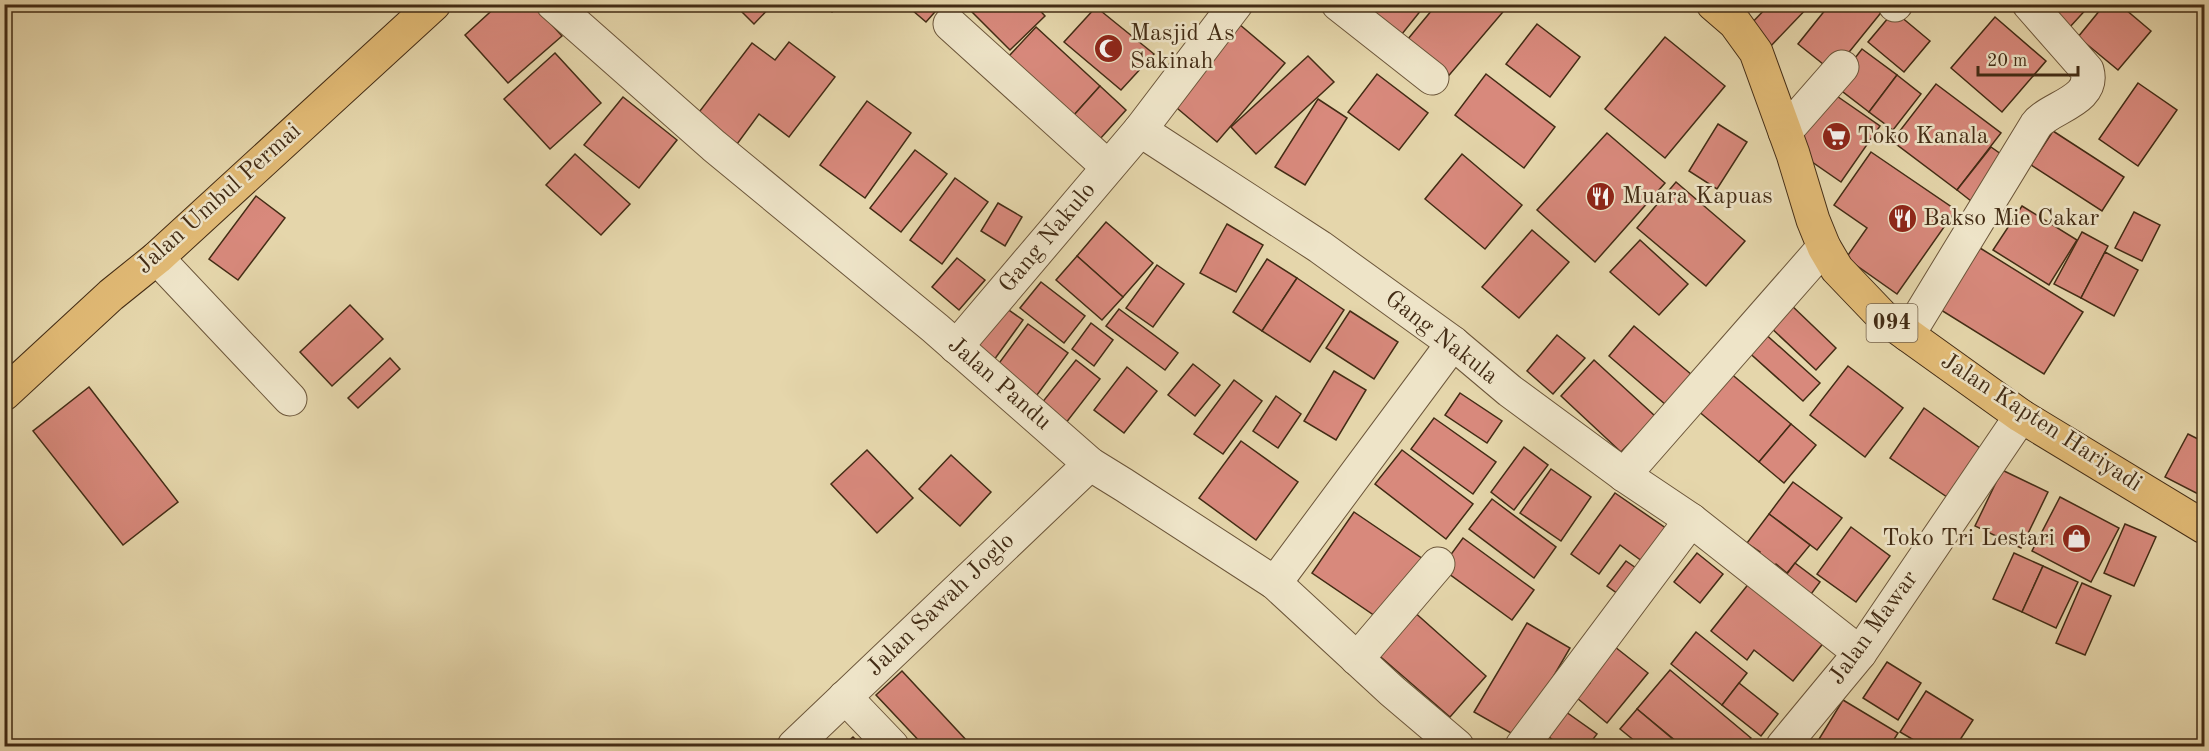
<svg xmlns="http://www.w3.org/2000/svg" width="2209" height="751" viewBox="0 0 2209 751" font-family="'Old Standard TT',serif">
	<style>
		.building { fill: #d8897c; stroke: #432c15; stroke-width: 1.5 }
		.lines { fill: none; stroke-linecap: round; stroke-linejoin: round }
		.minor-casing { stroke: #6c563a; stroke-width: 35 }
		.major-casing { stroke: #432c15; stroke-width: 35 }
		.minor { stroke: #eee4c8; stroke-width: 33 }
		.major { stroke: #e2bb76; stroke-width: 33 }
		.labels { text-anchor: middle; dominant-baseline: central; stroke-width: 5; stroke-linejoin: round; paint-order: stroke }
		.shield { fill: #eee4c8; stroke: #76634b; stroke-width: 1.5 }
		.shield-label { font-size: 22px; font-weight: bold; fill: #432c15 }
		.poi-label { font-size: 24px; fill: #432c15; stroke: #eee4c8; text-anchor: start }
		.street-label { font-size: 24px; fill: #432c15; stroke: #eee4c8 }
	</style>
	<rect width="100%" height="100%" fill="#e5d6ab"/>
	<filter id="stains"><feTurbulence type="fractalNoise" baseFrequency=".00333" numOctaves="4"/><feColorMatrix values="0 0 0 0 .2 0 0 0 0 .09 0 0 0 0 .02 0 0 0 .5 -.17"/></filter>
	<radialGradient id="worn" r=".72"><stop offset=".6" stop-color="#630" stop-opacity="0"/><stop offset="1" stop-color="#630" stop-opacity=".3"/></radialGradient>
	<g class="building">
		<polygon points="499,4 533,4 562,36 508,83 465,35"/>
		<polygon points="734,4 773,4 754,24"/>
		<polygon points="823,4 838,4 832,12"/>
		<polygon points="905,4 942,4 926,22"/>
		<polygon points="976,4 1034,4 1045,16 1010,50 970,10"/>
		<polygon points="1375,4 1426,4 1402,34 1370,10"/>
		<polygon points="1437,4 1508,6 1445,80 1403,45"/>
		<polygon points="1722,4 1753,4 1739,20"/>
		<polygon points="1770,4 1811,4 1768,49 1747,28"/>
		<polygon points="1830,4 1888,4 1833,72 1798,44"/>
		<polygon points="2044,4 2091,4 2069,28"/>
		<polygon points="2105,4 2119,4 2151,31 2118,70 2078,37"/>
		<polygon points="1096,7 1154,54 1121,90 1064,42"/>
		<polygon points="1894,11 1930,41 1904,72 1868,42"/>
		<polygon points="1995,17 2046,61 2002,112 1951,68"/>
		<polygon points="1239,24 1285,63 1217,142 1171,103"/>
		<polygon points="1537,24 1580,57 1550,97 1506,64"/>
		<polygon points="1036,27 1100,86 1074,115 1009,56"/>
		<polygon points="1665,37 1725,86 1665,158 1605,109"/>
		<polygon points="789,42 835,77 789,137 759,114 732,151 693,120 752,43 775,60"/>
		<polygon points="1862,49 1897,75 1869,112 1834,85"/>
		<polygon points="555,53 601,103 550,149 504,99"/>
		<polygon points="1308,56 1334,82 1256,154 1231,127"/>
		<polygon points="1377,74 1428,113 1399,150 1348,112"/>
		<polygon points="1486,74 1555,127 1524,168 1455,115"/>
		<polygon points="1897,75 1921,94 1893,130 1869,112"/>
		<polygon points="2138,83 2177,110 2138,166 2099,139"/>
		<polygon points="1936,84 2001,133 1957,190 1892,141"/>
		<polygon points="1100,86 1126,110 1100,139 1074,115"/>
		<polygon points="1831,92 1880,126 1841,182 1792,148"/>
		<polygon points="623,97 677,140 639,188 584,145"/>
		<polygon points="1318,99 1347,118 1305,185 1275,167"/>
		<polygon points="867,101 911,133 865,198 820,165"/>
		<polygon points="1718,124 1747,142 1717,189 1689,171"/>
		<polygon points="2053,131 2124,177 2102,211 2031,165"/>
		<polygon points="1607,133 1665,183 1595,262 1537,210"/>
		<polygon points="1991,147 2005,157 1971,201 1957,190"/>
		<polygon points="915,150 947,174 901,232 870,208"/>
		<polygon points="1871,152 1956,210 1897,294 1846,258 1867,228 1834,205"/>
		<polygon points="575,154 630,204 601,235 546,185"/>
		<polygon points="1462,154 1522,205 1485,249 1425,199"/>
		<polygon points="955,178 988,202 942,264 910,240"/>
		<polygon points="1676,182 1745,241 1706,286 1637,228"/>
		<polygon points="256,196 285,218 238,280 209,259"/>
		<polygon points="998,203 1022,217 1005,246 981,231"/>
		<polygon points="2022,206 2077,240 2049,285 1993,250"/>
		<polygon points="2134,212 2160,225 2142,261 2115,248"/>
		<polygon points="1106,222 1153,263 1123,297 1077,256"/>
		<polygon points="1227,224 1263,245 1236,292 1200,273"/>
		<polygon points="1532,230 1569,262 1519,318 1482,287"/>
		<polygon points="2082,232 2108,246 2081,298 2054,284"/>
		<polygon points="1640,240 1688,284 1659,315 1610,272"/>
		<polygon points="1980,248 2083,312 2044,374 1941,310"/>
		<polygon points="2105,252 2138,270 2114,316 2081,298"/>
		<polygon points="1077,256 1123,297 1102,320 1056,280"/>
		<polygon points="957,258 985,280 959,310 932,287"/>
		<polygon points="1267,259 1297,278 1262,331 1233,312"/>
		<polygon points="1157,265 1184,284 1153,327 1126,308"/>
		<polygon points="1297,278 1344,310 1310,362 1262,331"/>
		<polygon points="1041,282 1085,316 1064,343 1020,308"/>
		<polygon points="996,301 1023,320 994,360 967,341"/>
		<polygon points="1789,303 1836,348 1816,370 1768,325"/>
		<polygon points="350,305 383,339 332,386 300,352"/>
		<polygon points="1119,309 1178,353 1165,370 1106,326"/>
		<polygon points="1350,311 1398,342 1374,379 1326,348"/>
		<polygon points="1091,323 1113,340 1094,366 1072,349"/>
		<polygon points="1028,324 1068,353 1034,399 994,370"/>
		<polygon points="1634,326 1692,375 1666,405 1609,356"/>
		<polygon points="1762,331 1820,383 1803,401 1745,349"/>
		<polygon points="1557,335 1585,358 1553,394 1527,371"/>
		<polygon points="390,358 400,369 358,408 348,398"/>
		<polygon points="1076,360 1100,379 1062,428 1037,409"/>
		<polygon points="1594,360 1655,416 1621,452 1561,396"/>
		<polygon points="1193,364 1220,385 1195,416 1168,395"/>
		<polygon points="1848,366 1903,408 1865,457 1810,415"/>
		<polygon points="1127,367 1157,391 1124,433 1094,410"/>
		<polygon points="1334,371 1366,390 1336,440 1304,421"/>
		<polygon points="1729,372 1791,424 1759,462 1697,410"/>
		<polygon points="1234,380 1262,401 1223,454 1194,434"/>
		<polygon points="89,387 178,502 123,545 33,431"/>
		<polygon points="1460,393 1502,421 1487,443 1445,415"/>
		<polygon points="1276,396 1301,414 1278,448 1253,431"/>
		<polygon points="1924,408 1980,448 1947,497 1890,458"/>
		<polygon points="1434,418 1496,462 1473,494 1411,449"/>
		<polygon points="1791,424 1816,445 1784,483 1759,462"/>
		<polygon points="2188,434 2204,442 2204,497 2165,477"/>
		<polygon points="1241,441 1298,482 1256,540 1199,498"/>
		<polygon points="1524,447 1548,465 1514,510 1491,492"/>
		<polygon points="867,450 913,498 877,533 831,484"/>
		<polygon points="1402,450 1473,504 1446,539 1375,484"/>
		<polygon points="951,455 991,492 960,526 919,489"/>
		<polygon points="1551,469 1591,497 1561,541 1520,513"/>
		<polygon points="2002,470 2048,492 2021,548 1975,526"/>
		<polygon points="1793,482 1842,518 1817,550 1769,514"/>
		<polygon points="1615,493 1670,531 1646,564 1620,545 1599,574 1571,554"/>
		<polygon points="2060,497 2119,528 2091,582 2032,551"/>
		<polygon points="1492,499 1556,547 1534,578 1469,529"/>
		<polygon points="1354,512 1423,559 1381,620 1312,573"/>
		<polygon points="1769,514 1810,545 1787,573 1776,564 1771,571 1755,559 1760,552 1747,543"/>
		<polygon points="2125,524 2156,537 2134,586 2104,573"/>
		<polygon points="1851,527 1890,556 1856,602 1817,574"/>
		<polygon points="1463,538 1534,590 1512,620 1441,568"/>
		<polygon points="1697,553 1723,574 1700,603 1674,582"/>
		<polygon points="2014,553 2043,566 2022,612 1993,599"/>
		<polygon points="1626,561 1646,575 1628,601 1607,586"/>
		<polygon points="1795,563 1820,582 1803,605 1778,586"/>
		<polygon points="2043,566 2078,582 2056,628 2022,612"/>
		<polygon points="1754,577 1829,636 1793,681 1754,650 1747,660 1711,631"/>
		<polygon points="2082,583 2111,596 2085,655 2056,643"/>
		<polygon points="1412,610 1486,676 1450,717 1375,652"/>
		<polygon points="1527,623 1570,648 1518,737 1474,712"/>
		<polygon points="1696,632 1747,673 1722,705 1671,664"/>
		<polygon points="1610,643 1648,673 1607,723 1577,698 1590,683 1583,676"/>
		<polygon points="1887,662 1921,683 1898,720 1863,698"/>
		<polygon points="1670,670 1751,738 1744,746 1682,746 1637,709"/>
		<polygon points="902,671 968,742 963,746 924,746 876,695"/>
		<polygon points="1739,683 1778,714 1761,736 1722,705"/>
		<polygon points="1926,691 1973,720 1956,746 1924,746 1900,732"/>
		<polygon points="1843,700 1898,733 1890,746 1819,746 1816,744"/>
		<polygon points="1559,707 1597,734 1588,746 1561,746 1541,731"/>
		<polygon points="1637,709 1681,746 1641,746 1620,729"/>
		<polygon points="853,737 862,746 843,746"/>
	</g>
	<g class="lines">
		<defs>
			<g id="minor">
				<polyline points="553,4 714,146 935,328 1090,464 1124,485 1275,583 1392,691 1457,746"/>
				<polyline points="1236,4 1140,130 1320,247 1453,343 1510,391 1624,475 1691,520 1860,653"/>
				<polyline points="1338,4 1432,78"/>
				<polyline points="1895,5 1896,4"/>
				<polyline points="950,24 1108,167"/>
				<polyline points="1785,132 1842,67"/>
				<polyline points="157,258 290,399"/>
				<path d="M1908,335l128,-210c13,-18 60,-24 51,-55l-58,-66"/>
				<polyline points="956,347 1140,130"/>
				<polyline points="1624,475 1824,247"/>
				<polyline points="1275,583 1453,343"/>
				<polyline points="1357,659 1438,564"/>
				<polyline points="845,697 892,746"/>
				<polyline points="794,746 1090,464"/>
				<polyline points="1522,746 1691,520"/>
				<polyline points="1783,746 1860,653 2021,416"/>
			</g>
			<g id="major">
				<polyline points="1713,4 1735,23 1756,52 1793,154 1813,220 1824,247 1837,269 1883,317 2021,416 2204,527"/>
				<polyline points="4,394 111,295 157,258 434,4"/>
			</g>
		</defs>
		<use href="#minor" class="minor-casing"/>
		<use href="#major" class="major-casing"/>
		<use href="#minor" class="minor"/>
		<use href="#major" class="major"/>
	</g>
	<defs>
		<symbol id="mosque-disc" viewBox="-11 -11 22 22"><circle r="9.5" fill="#8f2418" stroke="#eee4c8"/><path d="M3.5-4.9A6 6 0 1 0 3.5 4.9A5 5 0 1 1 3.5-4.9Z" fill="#fff"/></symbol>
		<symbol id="supermarket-disc" viewBox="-11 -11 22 22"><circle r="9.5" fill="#8f2418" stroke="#eee4c8"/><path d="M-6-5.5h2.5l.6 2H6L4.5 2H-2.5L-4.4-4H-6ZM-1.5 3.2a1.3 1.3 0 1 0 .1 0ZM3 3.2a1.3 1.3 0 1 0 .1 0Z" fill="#fff"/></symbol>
		<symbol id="restaurant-disc" viewBox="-11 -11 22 22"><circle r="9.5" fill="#8f2418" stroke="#eee4c8"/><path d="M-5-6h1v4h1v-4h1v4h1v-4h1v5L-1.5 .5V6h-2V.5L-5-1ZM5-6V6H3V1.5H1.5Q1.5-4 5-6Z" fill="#fff"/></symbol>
		<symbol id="shop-disc" viewBox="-11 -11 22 22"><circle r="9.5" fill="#8f2418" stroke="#eee4c8"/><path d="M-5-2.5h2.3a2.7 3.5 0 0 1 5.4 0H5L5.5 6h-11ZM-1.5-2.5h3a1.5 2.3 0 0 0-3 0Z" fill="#fff"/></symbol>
	</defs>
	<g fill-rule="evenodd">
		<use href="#mosque-disc" x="1092" y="32" width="33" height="33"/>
		<use href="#supermarket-disc" x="1820" y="120" width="33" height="33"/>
		<use href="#restaurant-disc" x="1584" y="180" width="33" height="33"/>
		<use href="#restaurant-disc" x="1886" y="202" width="33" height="33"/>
		<use href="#shop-disc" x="2060" y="522" width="33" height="33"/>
	</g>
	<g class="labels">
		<rect class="shield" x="1866.5" y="304" width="51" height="38" rx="4.5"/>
		<g class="shield-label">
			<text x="1892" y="323">094</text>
		</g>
		<g class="poi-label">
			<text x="1130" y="34">Masjid As<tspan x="1130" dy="28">Sakinah</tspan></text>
			<text x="1857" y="137">Toko Kanala</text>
			<text x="1622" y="197">Muara Kapuas</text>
			<text x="1923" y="219">Bakso Mie Cakar</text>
			<text x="2055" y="539" text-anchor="end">Toko Tri Lestari</text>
		</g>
		<g class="street-label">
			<text transform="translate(219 199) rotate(-42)">Jalan Umbul Permai</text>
			<text transform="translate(1048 238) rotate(-50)">Gang Nakulo</text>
			<text transform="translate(1441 338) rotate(38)">Gang Nakula</text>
			<text transform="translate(999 384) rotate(41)">Jalan Pandu</text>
			<text transform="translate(2041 423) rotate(33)">Jalan Kapten Hariyadi</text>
			<text transform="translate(941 605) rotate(-44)">Jalan Sawah Joglo</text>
			<text transform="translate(1874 628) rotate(-54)">Jalan Mawar</text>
		</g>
	</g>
	<rect width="2209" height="751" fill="none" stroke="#e5d6ab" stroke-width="24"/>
	<rect x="6" y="6" width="2197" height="739" fill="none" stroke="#432c15" stroke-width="3"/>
	<rect x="12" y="12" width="2185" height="727" fill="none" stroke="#432c15" stroke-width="1.5"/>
	<path d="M1978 66v9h100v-9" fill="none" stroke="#432c15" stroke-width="3"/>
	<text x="1987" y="66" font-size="18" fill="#432c15" stroke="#eee4c8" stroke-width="4.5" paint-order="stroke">20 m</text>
	<rect width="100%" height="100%" filter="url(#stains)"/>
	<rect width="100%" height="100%" fill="url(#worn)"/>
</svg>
